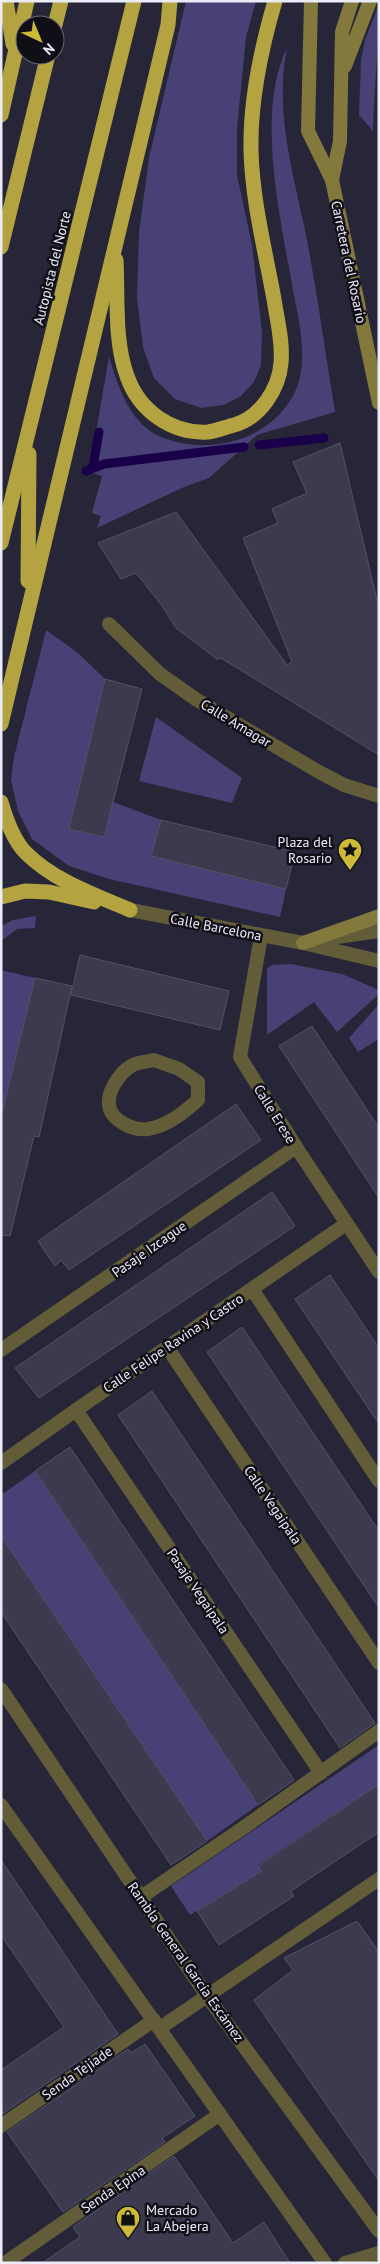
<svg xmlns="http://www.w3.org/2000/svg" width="380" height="2264" viewBox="0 0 380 2264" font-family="'PT Sans',sans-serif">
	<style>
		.green { fill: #484176 }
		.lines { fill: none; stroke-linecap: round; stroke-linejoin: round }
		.stream { stroke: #1a004a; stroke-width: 9 }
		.building { fill: #3c3a4e; stroke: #535266 }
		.pedestrian { stroke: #625c38; stroke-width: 14 }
		.minor { stroke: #625c38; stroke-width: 14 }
		.tertiary { stroke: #625c38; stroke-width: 14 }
		.secondary { stroke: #83793d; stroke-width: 14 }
		.motorway { stroke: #b3a441; stroke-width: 15 }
		.labels { text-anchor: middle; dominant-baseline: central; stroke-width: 5; stroke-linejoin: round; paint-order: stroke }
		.street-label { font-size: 14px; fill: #ecebf8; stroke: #100f18 }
		.poi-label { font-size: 14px; fill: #ecebf8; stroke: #100f18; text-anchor: end }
	</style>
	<rect width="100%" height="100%" fill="#272538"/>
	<g class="green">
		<polygon points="186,1 256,1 246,37 237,129 237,175 252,245 262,332 261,365 254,382 241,396 224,405 201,408 175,399 154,378 143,347 137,298 139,232 149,158"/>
		<path d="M379,4c0,42 -5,84 -6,127l-14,-16 2,-55 4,-20z"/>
		<path d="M287,48c-14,71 10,134 22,203 10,53 17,107 26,161l-78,23 -48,43 -25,9 -87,41 4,-12 -9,-3 10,-37 -13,-4 20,-115c9,28 19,63 48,78 25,12 54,13 80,5 31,-9 59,-35 64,-68 4,-27 -3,-56 -8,-82 -12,-69 -38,-177 -6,-242z"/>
		<polygon points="46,630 78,653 105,679 69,829 101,836 113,802 161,820 151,856 286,889 280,917 109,879 69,866 32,839 18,811 11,780 14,757"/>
		<polygon points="156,717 242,778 232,803 139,781"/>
		<polygon points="36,916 35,928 17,929 1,941 1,926 13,920"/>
		<polygon points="291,964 342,974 379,990 379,994 337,1032 314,1002 267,1035 267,969 272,965"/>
		<polygon points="1,970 35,978 1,1117"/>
		<polygon points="379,1004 379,1039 358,1052 349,1038"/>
		<polygon points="35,1471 258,1805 207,1841 1,1536 1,1495"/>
		<polygon points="379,1745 379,1784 258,1865 262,1871 190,1915 171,1886"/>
	</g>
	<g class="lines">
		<g class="stream">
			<polyline points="259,445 324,438"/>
			<polyline points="93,467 99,432"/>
			<polyline points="86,471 104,464 244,447"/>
		</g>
	</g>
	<g class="building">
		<polygon points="340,443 379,609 379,755 221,658 217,659 176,628 163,607 136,573 121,579 98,543 176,512 287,665 292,662 243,538 278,523 272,509 307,493 293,462"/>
		<polygon points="105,679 142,689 104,837 69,829"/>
		<polygon points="161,820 295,852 286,889 151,856"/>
		<polygon points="80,955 229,991 220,1030 71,995"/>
		<polygon points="35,978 72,986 39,1137 34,1136 10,1236 1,1235 1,1117"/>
		<polygon points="312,1026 379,1128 379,1198 279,1046"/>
		<polygon points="236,1104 261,1140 69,1270 61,1260 55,1266 38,1241"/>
		<polygon points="272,1192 295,1226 39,1398 15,1368"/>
		<polygon points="330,1275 379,1348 379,1424 295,1299"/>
		<polygon points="242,1327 379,1531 379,1608 207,1352"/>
		<polygon points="152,1391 375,1723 340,1748 118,1415"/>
		<polygon points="70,1447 294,1780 258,1805 35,1471"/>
		<polygon points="1,1536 207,1841 171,1865 1,1612"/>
		<polygon points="379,1784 379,1832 291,1891 294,1896 219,1945 197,1911 262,1871 258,1866"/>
		<polygon points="1,1860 118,2034 1,2115 1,2070 64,2027 1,1935"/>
		<polygon points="357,1921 379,1952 379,2181 254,2000 293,1970 284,1958"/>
		<polygon points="145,2044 195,2116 162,2138 165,2142 63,2212 7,2132 128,2049 131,2053"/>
		<polygon points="174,2156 233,2243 264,2222 290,2263 42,2263 80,2237 73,2227"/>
	</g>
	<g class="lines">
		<g class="pedestrian">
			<polyline points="1,1350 296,1147"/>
			<polyline points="76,1410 321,1773"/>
			<polyline points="141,1897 243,1828 379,1731"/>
			<polyline points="1,2126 154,2020"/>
			<polyline points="5,2263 220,2114"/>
		</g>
		<g class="minor">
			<polyline points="109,624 160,674 197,700 319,772 344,785 379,796"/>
			<polyline points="261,936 240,1057 296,1147 379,1272"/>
			<path d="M154,1060l25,9 19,13v18c-14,12 -30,26 -50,29 -14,2 -37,-8 -39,-24 -2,-14 11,-32 22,-39 6,-4 16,-4 23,-6z"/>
			<polyline points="252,1289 379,1481"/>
			<polyline points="167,1347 379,1663"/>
			<polyline points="1,1463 76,1410 346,1224"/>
			<polyline points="1,1689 207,1996 379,2231"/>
			<polyline points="1,1805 325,2263"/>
			<polyline points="160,2028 379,1879"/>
			<polyline points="345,2263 379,2253"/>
		</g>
		<g class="tertiary">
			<polyline points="130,910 303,943 379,961"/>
			<polyline points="323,939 379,931"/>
		</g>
		<g class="secondary">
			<polyline points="311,1 308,131 332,180 379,403"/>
			<polyline points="345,66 370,1"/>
			<polyline points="332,180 340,141 342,32 352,1"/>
			<polyline points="303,943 379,916"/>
		</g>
		<g class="motorway">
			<polyline points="6,1 13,44"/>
			<polyline points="55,25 61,1"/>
			<polyline points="1,115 27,1"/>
			<polyline points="1,247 48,55"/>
			<path d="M116,260c2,37 -2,81 11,116 12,35 45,58 81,56 8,-1 18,-5 26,-7 26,-7 45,-36 47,-62 2,-22 -4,-43 -7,-64 -9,-49 -22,-100 -23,-149 -1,-51 10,-101 24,-149"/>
			<polyline points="1,543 134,1"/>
			<polyline points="28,581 29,454"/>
			<polyline points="1,724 168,25 170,1"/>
			<path d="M1,802c5,17 12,38 25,51 28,28 69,42 104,57"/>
			<polyline points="1,897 25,891 49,892 94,902"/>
		</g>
	</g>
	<defs>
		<symbol id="sight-pin" viewBox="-11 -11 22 30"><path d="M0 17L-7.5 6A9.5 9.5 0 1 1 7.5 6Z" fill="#ccb938" stroke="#100f18"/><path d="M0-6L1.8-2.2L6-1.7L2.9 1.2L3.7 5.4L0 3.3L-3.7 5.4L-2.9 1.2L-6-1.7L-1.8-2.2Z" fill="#111"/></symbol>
		<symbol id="shop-pin" viewBox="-11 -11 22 30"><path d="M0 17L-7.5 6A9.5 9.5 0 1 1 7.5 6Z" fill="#ccb938" stroke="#100f18"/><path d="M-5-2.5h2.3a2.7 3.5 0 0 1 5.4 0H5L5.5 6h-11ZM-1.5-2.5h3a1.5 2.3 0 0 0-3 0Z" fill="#111"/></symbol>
	</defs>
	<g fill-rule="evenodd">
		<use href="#sight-pin" x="336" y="836" width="28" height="38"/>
		<use href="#shop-pin" x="114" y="2204" width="28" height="38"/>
	</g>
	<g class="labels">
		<g class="street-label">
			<text transform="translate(349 262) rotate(78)">Carretera del Rosario</text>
			<text transform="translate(52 268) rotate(-76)">Autopista del Norte</text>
			<text transform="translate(236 723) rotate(31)">Calle Amagar</text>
			<text transform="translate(216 927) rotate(11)">Calle Barcelona</text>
			<text transform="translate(275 1114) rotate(58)">Calle Erese</text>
			<text transform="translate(149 1249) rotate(-35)">Pasaje Izcague</text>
			<text transform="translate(173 1343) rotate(-34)">Calle Felipe Ravina y Castro</text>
			<text transform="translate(273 1505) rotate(56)">Calle Vegaipala</text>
			<text transform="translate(198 1591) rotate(56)">Pasaje Vegaipala</text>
			<text transform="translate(186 1962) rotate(55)">Rambla General García Escámez</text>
			<text transform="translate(77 2073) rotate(-35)">Senda Tejiade</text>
			<text transform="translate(113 2189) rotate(-34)">Senda Epina</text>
		</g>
		<g class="poi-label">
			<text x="332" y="842">Plaza del<tspan x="332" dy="16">Rosario</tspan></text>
			<text x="146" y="2210" text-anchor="start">Mercado<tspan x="146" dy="16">La Abejera</tspan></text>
		</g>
	</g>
	<rect width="380" height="2264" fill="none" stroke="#ecebf8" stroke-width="5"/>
	<g transform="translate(40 40) rotate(136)"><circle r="24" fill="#100f18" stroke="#686772"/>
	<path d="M0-4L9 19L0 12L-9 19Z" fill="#ccb938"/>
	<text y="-8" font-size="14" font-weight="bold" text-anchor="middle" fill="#ecebf8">N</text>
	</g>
</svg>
